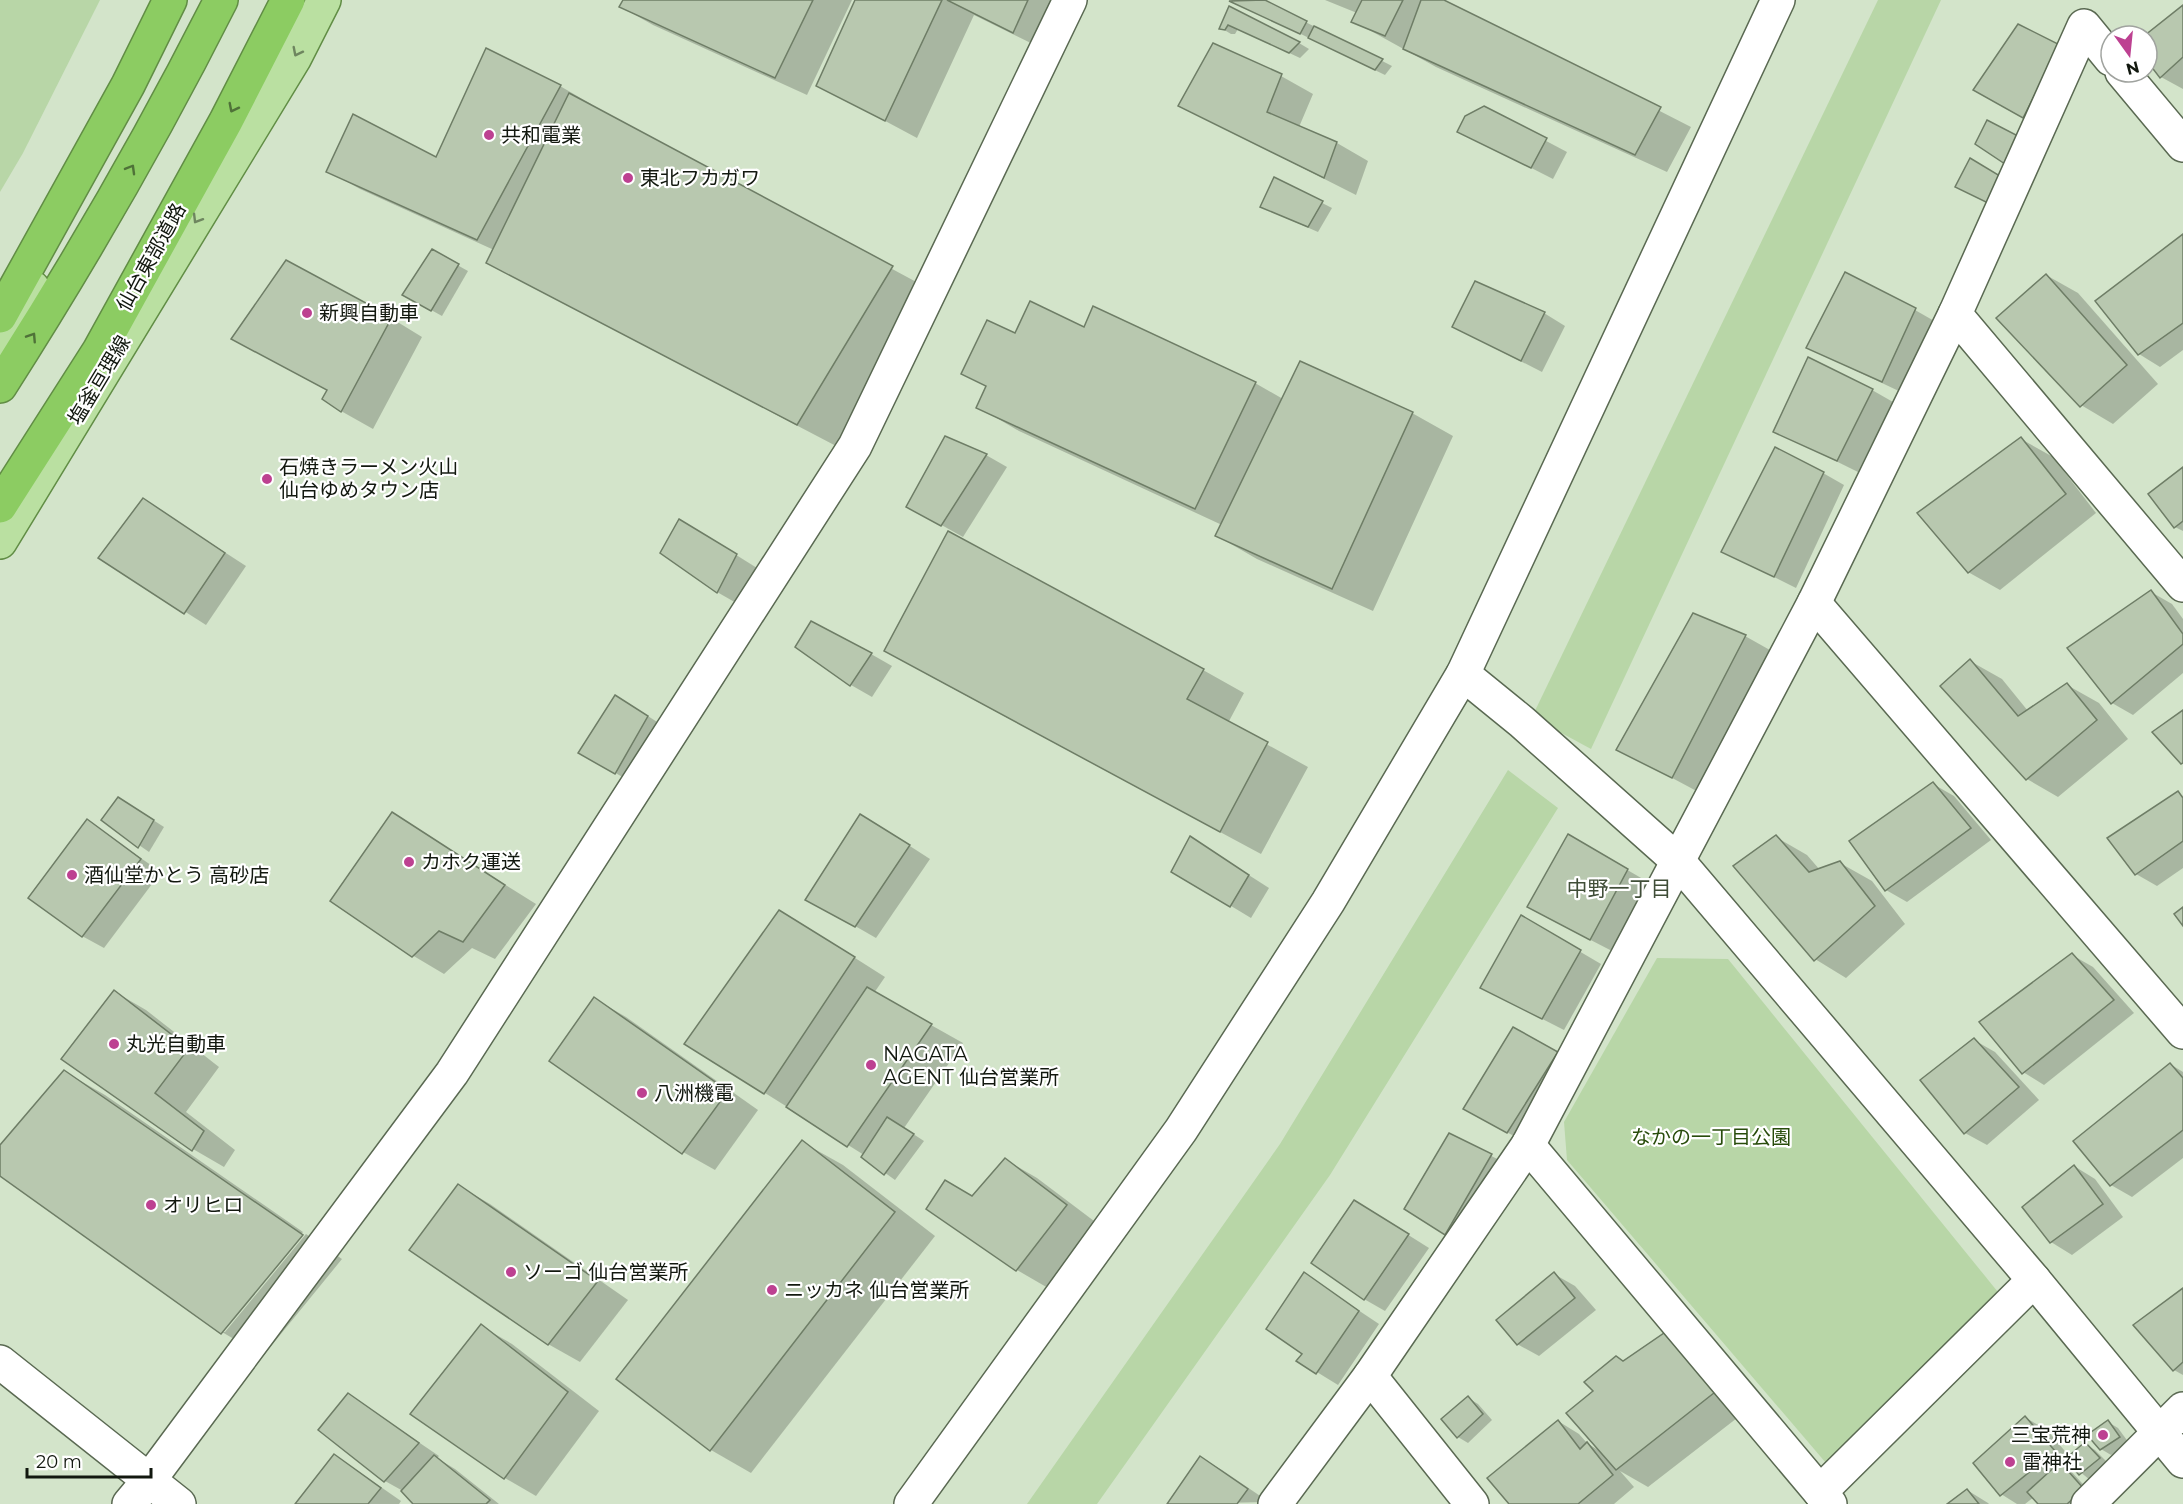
<svg xmlns="http://www.w3.org/2000/svg" width="2183" height="1504" viewBox="0 0 2183 1504" font-family="Montserrat,'Noto Sans JP',sans-serif">
	<style>
		.green { fill: #b8d6a7 }
		.shadow { fill: #0003 }
		.building { fill: #b8c8af; stroke: #6e7d66; stroke-width: 1.5 }
		.lines { fill: none; stroke-linecap: round; stroke-linejoin: round }
		.minor-casing { stroke: #5a6952; stroke-width: 36 }
		.tertiary-casing { stroke: #5a6952; stroke-width: 36 }
		.primary-casing { stroke: #618d45; stroke-width: 36 }
		.motorway-casing { stroke: #618d45; stroke-width: 36 }
		.minor { stroke: #fff; stroke-width: 33 }
		.tertiary { stroke: #fff; stroke-width: 33 }
		.primary { stroke: #bae0a1; stroke-width: 33 }
		.motorway { stroke: #8ccc62; stroke-width: 33 }
		.oneway { stroke: #6e865f }
		.oneway2 { stroke: #4f7238 }
		.poi-dot { fill: #bd4191; stroke: #fff; stroke-width: 2 }
		.labels { text-anchor: middle; dominant-baseline: central; stroke-width: 4.5; stroke-linejoin: round; paint-order: stroke }
		.poi-label { font-size: 20px; fill: #12180f; stroke: #fff; text-anchor: start }
		.street-label { font-size: 20px; fill: #12180f; stroke: #fff }
		.park-label { font-size: 20px; fill: #284c0b; stroke: #fff }
		.neighbourhood-label { font-size: 21px; fill: #404e38; stroke: #fff }
	</style>
	<rect width="100%" height="100%" fill="#d3e4ca"/>
	<g class="green">
		<polygon points="0,0 100,0 23,153 0,192"/>
		<polygon points="1878,0 1941,0 1591,749 1532,717"/>
		<polygon points="1508,770 1558,808 1330,1175 1097,1504 1027,1504 1280,1144"/>
		<polygon points="1657,958 1728,959 2002,1297 1826,1463 1567,1160 1564,1122"/>
	</g>
	<g class="shadow">
		<polygon points="624,0 852,0 807,95 653,25 621,7"/>
		<polygon points="857,0 1067,0 1045,50 974,15 917,138 818,85"/>
		<polygon points="1231,0 1262,0 1392,66 1385,75"/>
		<polygon points="1325,0 1443,0 1691,127 1667,172 1436,67 1353,21 1357,13"/>
		<polygon points="2183,7 2183,89 2161,77 2147,59 2146,36"/>
		<polygon points="1230,8 1299,43 1309,49 1300,58 1238,29 1235,34 1231,34 1221,28"/>
		<polygon points="2060,46 2044,129 1975,89"/>
		<polygon points="1281,76 1313,94 1299,127 1337,143 1368,161 1356,195 1180,106"/>
		<polygon points="560,86 591,104 590,106 933,291 838,447 529,285 488,262 494,250 360,189 328,171 436,159"/>
		<polygon points="1484,108 1567,152 1553,179 1459,131"/>
		<polygon points="1275,179 1332,208 1318,232 1272,212"/>
		<polygon points="2183,236 2183,350 2160,367 2139,354"/>
		<polygon points="432,251 468,271 442,316 404,295"/>
		<polygon points="2046,275 2078,293 2158,384 2113,424 2081,405"/>
		<polygon points="1915,310 1936,322 1903,393 1808,348"/>
		<polygon points="1544,313 1565,326 1542,372 1475,338"/>
		<polygon points="391,318 422,337 373,429 341,411 328,391 265,357"/>
		<polygon points="1085,329 1255,383 1283,399 1412,413 1453,436 1373,611 1257,559 1217,536 1222,525 1019,431 978,407 987,387 963,373 1016,335"/>
		<polygon points="1872,390 1893,402 1858,472 1775,431"/>
		<polygon points="2021,439 2053,457 2096,513 2000,590 1968,572"/>
		<polygon points="986,455 1007,467 963,537 929,518"/>
		<polygon points="2183,469 2183,531 2175,527"/>
		<polygon points="1823,473 1844,485 1796,588 1723,551"/>
		<polygon points="144,500 246,566 206,625 101,558"/>
		<polygon points="701,533 757,568 738,604 717,592"/>
		<polygon points="2151,592 2172,604 2183,619 2183,673 2133,715 2112,703"/>
		<polygon points="1694,614 1745,636 1777,654 1704,795 1618,749"/>
		<polygon points="871,654 892,666 872,697 851,685"/>
		<polygon points="1970,661 2002,679 2028,711 2067,685 2099,703 2128,739 2058,797 2027,779"/>
		<polygon points="1203,670 1244,693 1228,723 1308,767 1261,854 926,674"/>
		<polygon points="637,709 668,729 636,785 580,752"/>
		<polygon points="1933,784 1954,796 1991,840 1907,902 1886,890"/>
		<polygon points="2178,793 2183,796 2183,868 2157,886 2136,874"/>
		<polygon points="128,804 164,827 149,852 103,820"/>
		<polygon points="392,814 536,904 495,959 472,948 444,974 412,955"/>
		<polygon points="87,821 161,872 104,948 82,936"/>
		<polygon points="882,828 930,859 876,938 808,899"/>
		<polygon points="1569,836 1648,882 1612,951 1550,919"/>
		<polygon points="1776,837 1807,855 1820,870 1840,863 1872,881 1905,924 1846,978 1815,959"/>
		<polygon points="1191,838 1269,888 1251,918 1173,871"/>
		<polygon points="1521,917 1601,964 1564,1030 1503,999"/>
		<polygon points="811,930 885,977 874,993 963,1043 904,1128 924,1141 895,1180 863,1157 864,1155 765,1093"/>
		<polygon points="2072,955 2093,967 2134,1013 2044,1085 2023,1072"/>
		<polygon points="115,992 146,1010 219,1067 186,1112 235,1150 224,1167 193,1149 63,1059"/>
		<polygon points="595,999 626,1017 758,1110 715,1170 683,1152 551,1060"/>
		<polygon points="1514,1029 1578,1066 1529,1144 1486,1121"/>
		<polygon points="1974,1040 1995,1052 2039,1100 1987,1145 1965,1133 1922,1080"/>
		<polygon points="2170,1064 2183,1072 2183,1158 2132,1197 2111,1185"/>
		<polygon points="65,1072 105,1095 303,1232 221,1332 225,1332 306,1234 342,1259 263,1356 222,1332 0,1174 0,1147"/>
		<polygon points="1450,1135 1513,1167 1466,1246 1445,1233"/>
		<polygon points="802,1142 843,1165 935,1236 751,1473 711,1450"/>
		<polygon points="1006,1160 1037,1178 1098,1224 1048,1288 1017,1270 972,1198"/>
		<polygon points="2074,1166 2095,1179 2123,1217 2072,1255 2051,1242"/>
		<polygon points="459,1186 490,1204 628,1300 580,1362 548,1344"/>
		<polygon points="1375,1214 1429,1248 1385,1311 1364,1299"/>
		<polygon points="1304,1274 1379,1324 1338,1385 1299,1361 1304,1353"/>
		<polygon points="1554,1274 1575,1286 1596,1310 1539,1356 1517,1344"/>
		<polygon points="2183,1289 2183,1375 2174,1370"/>
		<polygon points="481,1326 512,1344 599,1411 536,1496 505,1478"/>
		<polygon points="1667,1333 1750,1408 1648,1487 1620,1471 1634,1487 1614,1504 1511,1504 1558,1421 1579,1434 1587,1443 1601,1452 1595,1391 1624,1362"/>
		<polygon points="349,1395 439,1456 437,1458 455,1469 499,1504 415,1504 403,1491 385,1481"/>
		<polygon points="1468,1398 1478,1404 1492,1420 1468,1443 1458,1437"/>
		<polygon points="2026,1418 2047,1430 2070,1457 2085,1444 2095,1450 2109,1464 2090,1480 2073,1466 2069,1469 2093,1495 2084,1504 2040,1504 2034,1497 2025,1504 2017,1504 2001,1494"/>
		<polygon points="2108,1422 2118,1428 2129,1443 2111,1455 2101,1449"/>
		<polygon points="334,1456 355,1469 401,1501 399,1504 297,1504"/>
		<polygon points="1201,1458 1222,1470 1269,1502 1169,1504"/>
		<polygon points="1967,1490 1988,1503 1989,1504 1949,1504"/>
	</g>
	<g class="building">
		<polygon points="623,0 813,0 775,78 619,7"/>
		<polygon points="855,0 942,0 885,121 816,86"/>
		<polygon points="947,0 1028,0 1013,33"/>
		<polygon points="1265,0 1307,21 1300,34 1229,1"/>
		<polygon points="1362,0 1403,0 1385,36 1351,22"/>
		<polygon points="1421,0 1444,0 1661,107 1635,155 1403,49"/>
		<polygon points="2183,5 2183,57 2160,78 2147,61 2147,36 2144,36"/>
		<polygon points="1229,6 1300,42 1289,53 1228,25 1225,30 1219,29"/>
		<polygon points="2018,24 2060,45 2023,118 1973,90"/>
		<polygon points="1314,26 1383,59 1375,70 1308,38"/>
		<polygon points="1213,43 1282,74 1267,112 1337,142 1324,178 1178,106"/>
		<polygon points="486,48 561,85 477,240 326,172 353,114 436,157"/>
		<polygon points="569,93 893,266 797,425 486,263"/>
		<polygon points="1484,106 1547,138 1531,168 1457,132 1465,116"/>
		<polygon points="1987,120 2020,137 2005,164 1975,144"/>
		<polygon points="1970,158 2000,176 1988,203 1955,187"/>
		<polygon points="1274,177 1323,201 1308,227 1260,207"/>
		<polygon points="2183,234 2183,323 2138,355 2095,301"/>
		<polygon points="432,249 459,264 431,311 402,295"/>
		<polygon points="286,260 392,317 341,412 322,399 327,390 231,339"/>
		<polygon points="1845,272 1916,308 1882,382 1806,348"/>
		<polygon points="2046,274 2127,365 2080,407 1996,318"/>
		<polygon points="1475,281 1545,312 1521,361 1452,327"/>
		<polygon points="1030,301 1084,327 1093,306 1256,382 1195,509 976,408 986,386 961,374 987,320 1015,333"/>
		<polygon points="1808,357 1873,389 1837,461 1773,432"/>
		<polygon points="1300,361 1413,412 1332,589 1215,536"/>
		<polygon points="945,436 987,454 941,526 906,507"/>
		<polygon points="2021,437 2066,494 1968,573 1917,513"/>
		<polygon points="1775,447 1824,472 1774,577 1721,552"/>
		<polygon points="2183,467 2183,521 2174,528 2148,494"/>
		<polygon points="143,498 225,553 184,614 98,558"/>
		<polygon points="679,519 737,554 717,593 660,553"/>
		<polygon points="948,531 1204,669 1187,699 1268,742 1220,832 884,651"/>
		<polygon points="2151,590 2183,634 2183,644 2111,704 2067,648"/>
		<polygon points="1693,613 1746,635 1672,778 1616,750"/>
		<polygon points="811,621 872,653 850,686 795,647"/>
		<polygon points="1970,659 2018,716 2067,683 2097,720 2026,780 1940,686"/>
		<polygon points="615,695 648,716 615,774 578,753"/>
		<polygon points="2183,710 2183,763 2181,764 2152,732"/>
		<polygon points="1933,782 1971,828 1885,891 1849,841"/>
		<polygon points="2178,791 2183,798 2183,841 2135,875 2107,838"/>
		<polygon points="118,797 154,820 138,848 101,820"/>
		<polygon points="392,812 505,885 463,942 439,931 412,957 330,901"/>
		<polygon points="860,814 910,845 855,927 805,900"/>
		<polygon points="87,819 141,859 82,937 28,898"/>
		<polygon points="1568,834 1628,869 1590,940 1527,907"/>
		<polygon points="1776,835 1809,872 1840,861 1875,906 1814,961 1733,866"/>
		<polygon points="1190,836 1249,875 1230,907 1171,872"/>
		<polygon points="2183,907 2183,926 2174,914"/>
		<polygon points="779,910 855,957 764,1094 684,1044"/>
		<polygon points="1521,915 1581,950 1542,1019 1480,988"/>
		<polygon points="2072,953 2114,1000 2022,1074 1979,1022"/>
		<polygon points="867,987 932,1024 847,1147 786,1107"/>
		<polygon points="114,990 189,1048 155,1093 204,1131 192,1151 61,1059"/>
		<polygon points="594,997 728,1091 682,1154 549,1061"/>
		<polygon points="1513,1027 1558,1052 1507,1133 1463,1109"/>
		<polygon points="1974,1038 2019,1087 1964,1134 1920,1080"/>
		<polygon points="2170,1063 2183,1078 2183,1130 2110,1186 2073,1141"/>
		<polygon points="64,1070 303,1235 221,1334 0,1176 0,1145"/>
		<polygon points="887,1117 914,1134 884,1175 861,1157"/>
		<polygon points="1449,1133 1492,1154 1445,1235 1404,1209"/>
		<polygon points="802,1140 895,1212 710,1451 616,1379"/>
		<polygon points="1005,1158 1067,1205 1016,1271 926,1209 945,1180 972,1196"/>
		<polygon points="2074,1165 2103,1204 2050,1243 2022,1207"/>
		<polygon points="458,1184 598,1281 548,1345 409,1250"/>
		<polygon points="1354,1200 1409,1234 1364,1300 1311,1263"/>
		<polygon points="1304,1272 1359,1311 1316,1374 1296,1361 1302,1354 1266,1329"/>
		<polygon points="1554,1272 1575,1298 1517,1345 1496,1320"/>
		<polygon points="2183,1288 2183,1362 2173,1371 2133,1325"/>
		<polygon points="481,1324 568,1392 504,1479 410,1414"/>
		<polygon points="1667,1331 1719,1389 1616,1470 1566,1413 1593,1391 1584,1382 1616,1356 1623,1361"/>
		<polygon points="348,1393 419,1443 384,1482 318,1430"/>
		<polygon points="1468,1396 1483,1414 1457,1438 1441,1419"/>
		<polygon points="2025,1416 2055,1451 2000,1496 1973,1463"/>
		<polygon points="1558,1420 1580,1449 1587,1442 1613,1475 1578,1504 1509,1504 1487,1478"/>
		<polygon points="2108,1420 2120,1437 2100,1450 2087,1435"/>
		<polygon points="2085,1442 2100,1458 2079,1475 2065,1459"/>
		<polygon points="334,1454 381,1488 368,1504 295,1504"/>
		<polygon points="434,1455 490,1500 486,1504 413,1504 401,1491"/>
		<polygon points="1200,1456 1248,1489 1237,1504 1167,1504"/>
		<polygon points="2060,1462 2084,1489 2067,1504 2038,1504 2027,1492"/>
		<polygon points="1967,1489 1979,1504 1947,1504"/>
	</g>
	<g class="lines">
		<defs>
			<g id="minor">
				<polyline points="2122,72 2183,145"/>
				<polyline points="1955,314 2183,585"/>
				<polyline points="1814,603 2183,1032"/>
				<polyline points="1463,674 1522,722 1678,861 2034,1280 2183,1461"/>
				<polyline points="1528,1145 1830,1504"/>
				<polyline points="0,1362 179,1504"/>
				<polyline points="1370,1376 1472,1504"/>
				<polyline points="1820,1492 2034,1280"/>
				<polyline points="129,1504 150,1479 452,1073 855,446 1070,0"/>
				<polyline points="1275,1504 1370,1376 1528,1145 1814,603 1955,314 2084,26 2111,59"/>
				<polyline points="2088,1504 2183,1409"/>
			</g>
			<polyline id="tertiary" points="911,1504 1181,1130 1328,902 1463,674 1778,0"/>
			<g id="primary">
				<polyline points="0,347 33,288"/>
				<polyline points="0,542 294,59 324,0"/>
			</g>
			<g id="motorway">
				<polyline points="0,316 128,85 170,0"/>
				<path d="M0,386c80,-125 154,-253 221,-386"/>
				<polyline points="0,506 99,351 226,121 288,0"/>
			</g>
		</defs>
		<use href="#minor" class="minor-casing"/>
		<use href="#tertiary" class="tertiary-casing"/>
		<use href="#primary" class="primary-casing"/>
		<use href="#motorway" class="motorway-casing"/>
		<use href="#minor" class="minor"/>
		<use href="#tertiary" class="tertiary"/>
		<use href="#primary" class="primary"/>
		<use href="#motorway" class="motorway"/>
	</g>
	<defs><path id="oneway-chevron" d="M-2-3.5L2.5 0L-2 3.5" fill="none" stroke-width="1.6" stroke-linecap="round" stroke-linejoin="round" transform="scale(1.5)"/></defs>
	<g class="oneway">
		<use href="#oneway-chevron" transform="translate(297 52) rotate(117)"/>
		<use href="#oneway-chevron" transform="translate(197 219) rotate(121)"/>
	</g>
	<g class="oneway2">
		<use href="#oneway-chevron" transform="translate(233 108) rotate(117)"/>
		<use href="#oneway-chevron" transform="translate(131 169) rotate(-60)"/>
		<use href="#oneway-chevron" transform="translate(32 337) rotate(-57)"/>
	</g>
	<g class="poi-dot">
		<circle cx="489" cy="135" r="6"/>
		<circle cx="628" cy="178" r="6"/>
		<circle cx="307" cy="313" r="6"/>
		<circle cx="267" cy="479" r="6"/>
		<circle cx="409" cy="862" r="6"/>
		<circle cx="72" cy="875" r="6"/>
		<circle cx="114" cy="1044" r="6"/>
		<circle cx="871" cy="1065" r="6"/>
		<circle cx="642" cy="1093" r="6"/>
		<circle cx="151" cy="1205" r="6"/>
		<circle cx="511" cy="1272" r="6"/>
		<circle cx="772" cy="1290" r="6"/>
		<circle cx="2103" cy="1435" r="6"/>
		<circle cx="2010" cy="1462" r="6"/>
	</g>
	<g class="labels">
		<g class="poi-label">
			<text x="501" y="135">共和電業</text>
			<text x="640" y="178">東北フカガワ</text>
			<text x="319" y="313">新興自動車</text>
			<text x="279" y="467">石焼きラーメン火山<tspan x="279" dy="23">仙台ゆめタウン店</tspan></text>
			<text x="421" y="862">カホク運送</text>
			<text x="84" y="875">酒仙堂かとう 高砂店</text>
			<text x="126" y="1044">丸光自動車</text>
			<text x="883" y="1054">NAGATA<tspan x="883" dy="23">AGENT 仙台営業所</tspan></text>
			<text x="654" y="1093">八洲機電</text>
			<text x="163" y="1205">オリヒロ</text>
			<text x="523" y="1272">ソーゴ 仙台営業所</text>
			<text x="784" y="1290">ニッカネ 仙台営業所</text>
			<text x="2091" y="1435" text-anchor="end">三宝荒神</text>
			<text x="2022" y="1462">雷神社</text>
		</g>
		<g class="street-label">
			<text transform="translate(151 257) rotate(-61)">仙台東部道路</text>
			<text transform="translate(99 380) rotate(-59)">塩釜亘理線</text>
		</g>
		<g class="park-label">
			<text x="1711" y="1137">なかの一丁目公園</text>
		</g>
		<g class="neighbourhood-label">
			<text x="1619" y="888">中野一丁目</text>
		</g>
	</g>
	<g transform="translate(2129 54) rotate(165)"><circle r="28" fill="#ffffff" stroke="#a0a39f" stroke-width="1.5"/>
	<path d="M0-4.5L10 22L0 15L-10 22Z" fill="#bd4191"/>
	<text y="-9" font-size="16" font-weight="bold" text-anchor="middle" fill="#12180f">N</text>
	</g>
	<path d="M27 1468v9h124v-9" fill="none" stroke="#12180f" stroke-width="3"/>
	<text x="36" y="1468" font-size="18" fill="#12180f" stroke="#ffffff" stroke-width="4.5" paint-order="stroke">20 m</text>
</svg>
